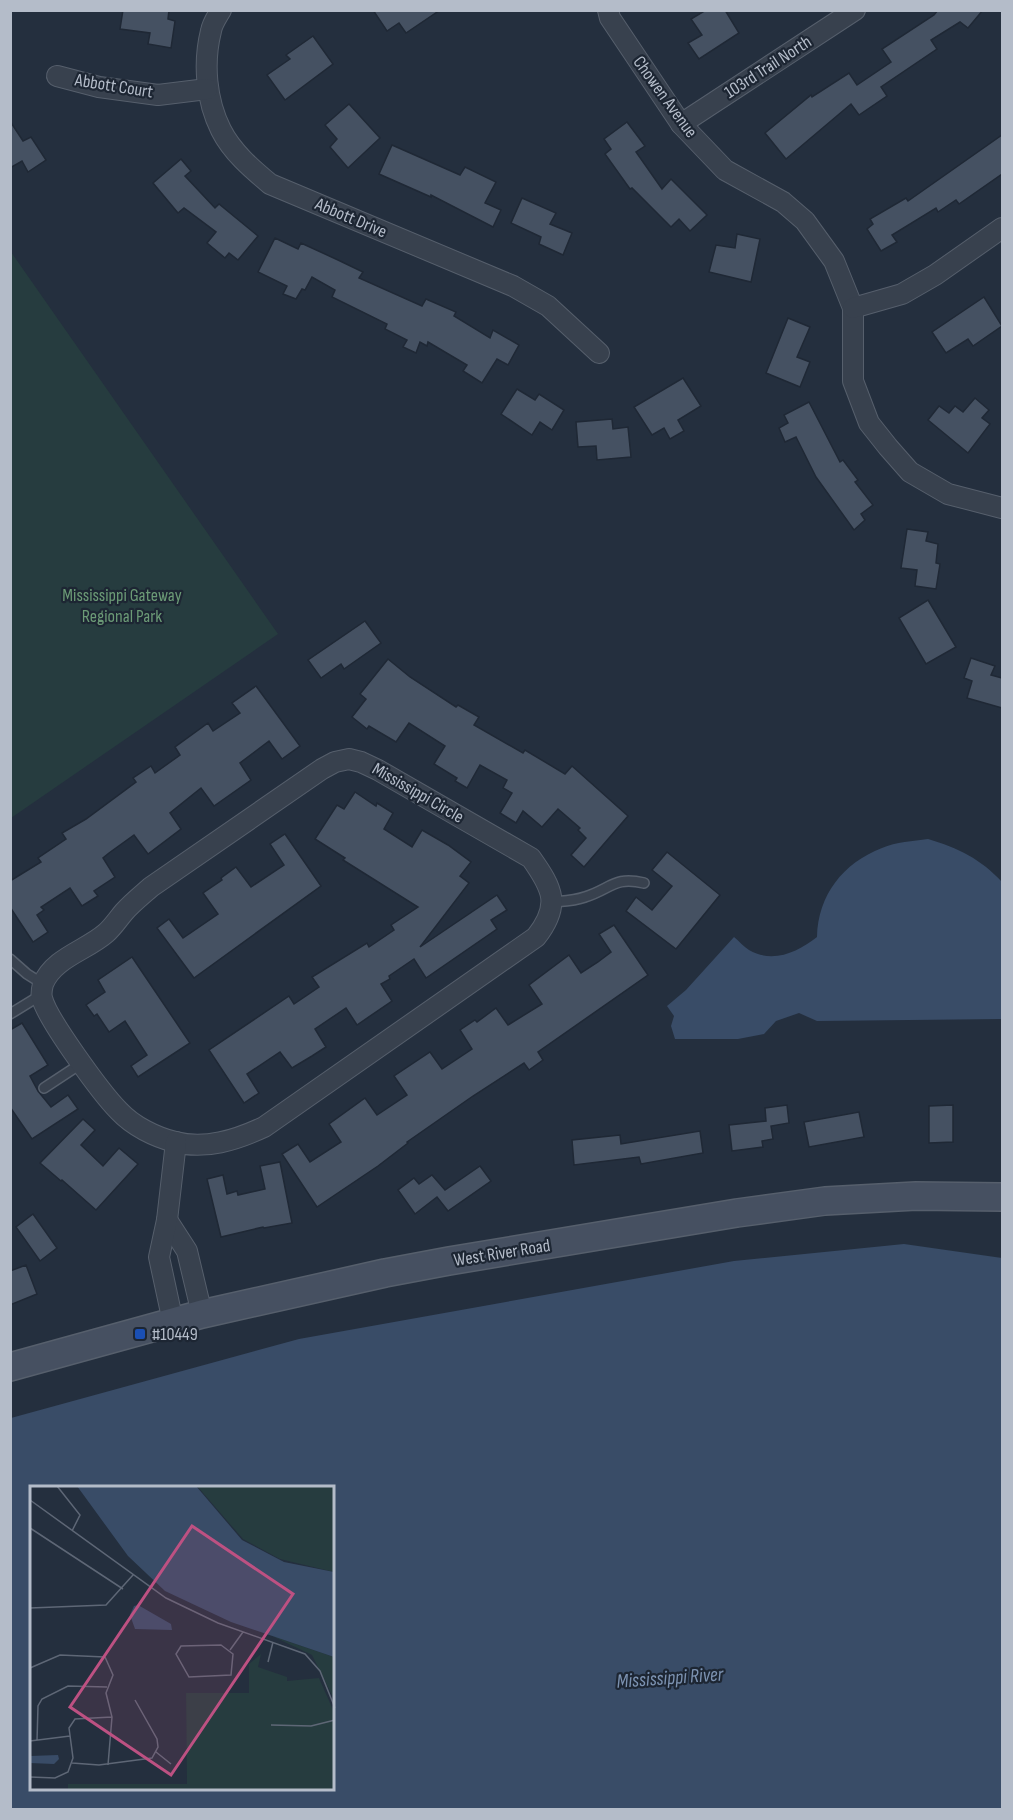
<svg xmlns="http://www.w3.org/2000/svg" width="1013" height="1820" viewBox="0 0 1013 1820" font-family="'Sofia Sans Condensed',sans-serif">
	<style>
		.green { fill: #263c3f }
		.water { fill: #394c67; fill-rule: evenodd }
		.building { fill: #455162; stroke: #1f2835; stroke-width: 1.5 }
		.lines { fill: none; stroke-linecap: round; stroke-linejoin: round }
		.lane-casing { stroke: #565f6c; stroke-width: 12 }
		.street-casing { stroke: #565f6c; stroke-width: 22 }
		.secondary-casing { stroke: #565f6c; stroke-width: 30 }
		.lane { stroke: #38414e; stroke-width: 9 }
		.street { stroke: #38414e; stroke-width: 20 }
		.secondary { stroke: #465061; stroke-width: 27 }
		.transit-dot { fill: #1a4fb4; stroke: #1d2633; stroke-width: 2 }
		.labels { text-anchor: middle; dominant-baseline: central; stroke-width: 4.5; stroke-linejoin: round; paint-order: stroke }
		.street-label { font-size: 18px; fill: #b4bcc9; stroke: #1d2633 }
		.park-label { font-size: 18px; fill: #6b9a76; stroke: #1d2633 }
		.poi-label { font-size: 18px; fill: #b4bcc9; stroke: #1d2633; text-anchor: start }
		.water-label { font-size: 20px; font-style: italic; fill: #7c92b1; stroke: #1d2633 }
		.inset-road { fill: none; stroke: #5e6776; stroke-width: 1.5 }
		.view { fill: #bd5182; fill-opacity: 0.15; stroke: #bd5182; stroke-width: 3 }
		.inset-edge { fill: none; stroke: #b4bcc9; stroke-width: 3 }
	</style>
	<rect width="100%" height="100%" fill="#242f3e"/>
	<polygon class="green" points="11,252 278,634 11,818 10,818"/>
	<g class="water">
		<path d="M928,839c30,9 53,20 74,43v137l-185,2 -18,-8 -23,8 -12,13 -26,5h-63l-4,-13 3,-10 -7,-10 19,-16 48,-53c5,4 10,10 15,13 24,14 49,2 68,-13 1,-42 26,-74 65,-89 14,-6 31,-7 46,-9z"/>
		<path d="M904,1244l98,14v551h-991v-391l288,-79 435,-78zM32,1487h301v301h-301z"/>
	</g>
	<g class="building">
		<polygon points="123,10 169,10 168,19 175,21 171,48 148,44 150,33 120,29"/>
		<polygon points="373,10 440,10 406,33 399,23 387,31"/>
		<polygon points="706,10 725,10 739,33 699,59 688,43 702,35 691,19"/>
		<polygon points="938,10 983,10 968,28 960,22 931,40 937,49 881,87 887,96 859,115 851,104 786,159 765,133 811,95 812,97 849,73 857,85 891,62 882,49 934,15"/>
		<polygon points="313,36 333,64 285,100 267,75 290,59 286,55"/>
		<polygon points="349,104 380,138 348,168 330,147 337,139 325,125"/>
		<polygon points="10,121 23,141 31,137 46,160 28,172 22,161 10,168"/>
		<polygon points="627,122 645,146 636,152 662,189 671,179 707,215 690,231 679,219 671,227 632,188 630,189 605,154 611,149 604,139"/>
		<polygon points="1002,135 1002,174 959,204 956,200 938,212 936,208 892,235 897,242 881,251 867,229 873,224 870,219 906,198 908,201"/>
		<polygon points="392,145 460,175 465,167 496,182 485,203 501,210 493,227 431,195 431,197 379,174"/>
		<polygon points="181,159 191,171 185,176 215,208 219,204 258,236 238,260 229,253 225,258 207,243 216,232 184,208 178,213 153,183"/>
		<polygon points="522,198 556,213 550,224 572,233 563,255 539,244 541,237 511,223"/>
		<polygon points="737,234 760,239 751,282 709,272 716,245 735,248"/>
		<polygon points="275,238 298,249 301,243 338,260 363,272 359,278 422,306 426,299 456,312 454,316 490,338 493,330 519,345 508,365 497,359 482,383 463,371 467,365 428,342 427,346 420,342 416,353 403,347 407,340 385,329 387,324 332,297 335,290 312,277 305,290 302,289 296,299 283,294 287,286 258,272"/>
		<polygon points="984,297 1002,326 973,346 968,339 946,353 932,332"/>
		<polygon points="788,318 810,327 797,357 810,362 800,387 766,373"/>
		<polygon points="683,378 701,406 678,420 684,431 670,439 664,428 652,435 634,407"/>
		<polygon points="517,389 535,400 539,394 564,410 552,430 540,422 532,435 501,414"/>
		<polygon points="975,398 989,410 982,418 990,424 968,453 928,420 939,406 949,413 955,406 963,412"/>
		<polygon points="809,402 840,462 843,460 858,480 855,482 873,505 861,514 865,520 854,530 816,477 796,437 785,442 779,428 788,423 784,415"/>
		<polygon points="612,419 613,429 628,427 631,457 597,460 596,446 578,447 576,422"/>
		<polygon points="907,529 928,532 926,541 938,544 936,563 940,564 936,589 915,586 917,570 901,568"/>
		<polygon points="928,600 956,647 926,664 899,618"/>
		<polygon points="365,621 381,643 344,669 341,664 321,678 308,660"/>
		<polygon points="971,658 995,666 991,675 1002,678 1002,708 967,698 972,681 964,678"/>
		<polygon points="388,659 410,677 456,707 458,705 479,717 474,725 523,753 525,750 565,774 572,766 628,816 584,867 571,855 586,838 578,830 580,828 558,809 542,827 523,811 516,823 500,813 512,793 503,788 507,780 480,765 467,788 455,781 457,778 434,764 445,746 409,723 396,742 369,726 367,729 352,717 366,699 360,694"/>
		<polygon points="256,686 300,746 282,759 269,741 240,763 251,780 214,806 201,788 170,813 181,829 148,854 134,835 109,853 103,858 115,877 94,891 98,896 82,906 70,888 41,907 44,910 37,915 48,932 33,942 10,907 10,881 41,862 38,858 66,839 62,833 86,819 136,782 133,778 151,766 155,773 180,755 175,747 208,723 213,731 240,713 232,703"/>
		<polygon points="355,792 376,806 377,803 393,813 384,829 412,847 422,830 448,845 471,862 460,876 469,883 420,947 497,895 507,910 491,920 497,929 426,978 414,959 389,976 390,979 381,984 392,1001 357,1025 346,1008 315,1029 326,1047 312,1056 292,1068 280,1052 247,1074 259,1093 244,1103 209,1050 289,996 294,1004 319,987 312,977 367,943 369,947 394,930 391,925 418,907 343,860 345,858 315,839 337,805 344,809"/>
		<polygon points="285,834 321,886 194,978 157,928 169,919 183,938 218,914 203,893 222,880 221,878 236,867 251,887 284,865 270,844"/>
		<polygon points="667,852 720,895 676,949 626,911 636,897 652,910 672,886 652,870"/>
		<polygon points="614,925 648,975 538,1052 543,1060 529,1070 524,1063 473,1096 407,1142 408,1143 378,1166 317,1207 282,1154 298,1144 310,1162 341,1142 329,1124 365,1098 377,1115 407,1095 394,1076 430,1052 442,1069 472,1049 460,1030 475,1020 477,1022 496,1008 508,1025 542,1004 529,985 569,955 581,973 598,962 611,952 599,934"/>
		<polygon points="132,957 190,1043 138,1077 131,1066 147,1055 125,1021 109,1032 97,1014 94,1016 86,1005 105,992 98,980"/>
		<polygon points="22,1023 48,1065 30,1076 38,1091 51,1107 68,1095 78,1109 32,1139 10,1107 10,1030"/>
		<polygon points="787,1105 789,1123 771,1126 773,1139 762,1141 763,1147 732,1151 729,1125 766,1121 765,1108"/>
		<polygon points="953,1105 953,1142 929,1143 929,1106"/>
		<polygon points="859,1112 864,1137 809,1147 804,1122"/>
		<polygon points="83,1119 95,1130 81,1145 103,1166 119,1148 138,1164 96,1210 62,1180 61,1181 40,1163"/>
		<polygon points="700,1131 703,1153 641,1164 639,1157 574,1165 572,1140 620,1135 621,1144"/>
		<polygon points="280,1162 292,1223 264,1228 263,1227 221,1237 207,1179 223,1175 227,1194 237,1191 238,1195 265,1189 260,1166"/>
		<polygon points="480,1166 491,1181 448,1211 437,1197 415,1214 398,1190 414,1178 419,1184 432,1175 445,1190"/>
		<polygon points="33,1214 57,1248 40,1261 16,1227"/>
		<polygon points="26,1265 37,1294 10,1305 10,1271"/>
	</g>
	<g class="lines">
		<defs>
			<g id="lane">
				<path d="M552,902c11,-1 22,-1 33,-5 26,-8 29,-21 59,-14"/>
				<polyline points="10,959 27,974 43,984"/>
				<polyline points="10,1014 41,995"/>
				<polyline points="44,1088 82,1063"/>
			</g>
			<g id="street">
				<path d="M221,10c-4,7 -9,14 -10,21 -8,32 -5,69 10,99 11,22 31,39 49,54l243,102 35,20 51,47"/>
				<polyline points="608,10 610,18 681,124 725,170 783,202 805,221 834,261 853,308 853,381 869,423 888,447 910,472 948,494 1002,508"/>
				<polyline points="57,76 99,87 158,95 207,89"/>
				<polyline points="681,124 855,10"/>
				<polyline points="853,308 902,294 935,275 1002,228"/>
				<path d="M349,759l12,3 17,8 153,88c22,31 30,47 5,79l-272,190c-28,13 -59,23 -89,15 -20,-5 -42,-16 -56,-31 -17,-17 -72,-92 -77,-113 -1,-4 0,-10 1,-14 10,-26 44,-34 63,-51 7,-6 12,-14 18,-21 8,-9 18,-17 27,-25l171,-118 13,-7z"/>
				<polyline points="167,1220 187,1251 202,1314"/>
				<polyline points="173,1322 159,1257 167,1220 176,1142"/>
			</g>
			<polyline id="secondary" points="10,1367 202,1314 385,1273 449,1261 737,1213 825,1201 916,1196 1002,1197"/>
		</defs>
		<use href="#lane" class="lane-casing"/>
		<use href="#street" class="street-casing"/>
		<use href="#secondary" class="secondary-casing"/>
		<use href="#lane" class="lane"/>
		<use href="#street" class="street"/>
		<use href="#secondary" class="secondary"/>
	</g>
	<rect class="transit-dot" x="134" y="1328" width="12" height="12" rx="3"/>
	<g class="labels">
		<g class="street-label">
			<text transform="translate(768 67) rotate(-33)">103rd Trail North</text>
			<text transform="translate(114 86) rotate(9)">Abbott Court</text>
			<text transform="translate(665 97) rotate(54)">Chowen Avenue</text>
			<text transform="translate(351 218) rotate(23)">Abbott Drive</text>
			<text transform="translate(418 793) rotate(30)">Mississippi Circle</text>
			<text transform="translate(502 1253) rotate(-9)">West River Road</text>
		</g>
		<g class="park-label">
			<text x="122" y="595">Mississippi Gateway<tspan x="122" dy="21">Regional Park</tspan></text>
		</g>
		<g class="poi-label">
			<text x="152" y="1334">#10449</text>
		</g>
		<g class="water-label">
			<text transform="translate(670 1678) rotate(-4)">Mississippi River</text>
		</g>
	</g>
	<g transform="translate(30 1486)">
		<rect width="304" height="304" fill="#242f3e"/>
		<path d="M167,0h137v86l-54,-13 -37,-20zM242,150l62,21v42l-22,-44zM231,168l-3,13 29,10v4l32,-3 15,34v78h-266v-6h119l-1,-91h63v-29z" fill="#263c3f"/>
		<path d="M47,0h119l46,54 42,22 50,10v85l-103,-35 -66,-31 -37,-35zM108,119l33,19 1,6 -37,-1 -5,-14 4,-9zM28,269l1,4 -5,5 -24,-1v-7z" fill="#394c67"/>
		<path class="inset-road" d="M27,0l23,29 -8,16M0,14l136,98 52,25 87,31 15,17 15,37M0,42l93,61M0,122l76,-3 27,-30M191,159l12,9 -2,21 -42,2 -13,-23 5,-8zM200,164l13,-18M75,171l8,18 -7,18 6,24 -4,48M238,176l5,-20M0,182l30,-13 45,2M241,239l40,1 24,-6M0,255l40,-5M7,255l1,-35 4,-7 26,-13 39,1M126,266l15,12M42,277l27,2 53,-7 6,-11 -1,-8 -22,-39M0,291l25,1 13,-6 5,-14 -4,-30 6,-9 37,-2"/>
		<path class="view" d="M162,40l101,68 -122,181 -101,-68z"/>
		<rect width="304" height="304" class="inset-edge"/>
	</g>
	<rect width="1013" height="1820" fill="none" stroke="#b4bcc9" stroke-width="24"/>
</svg>
